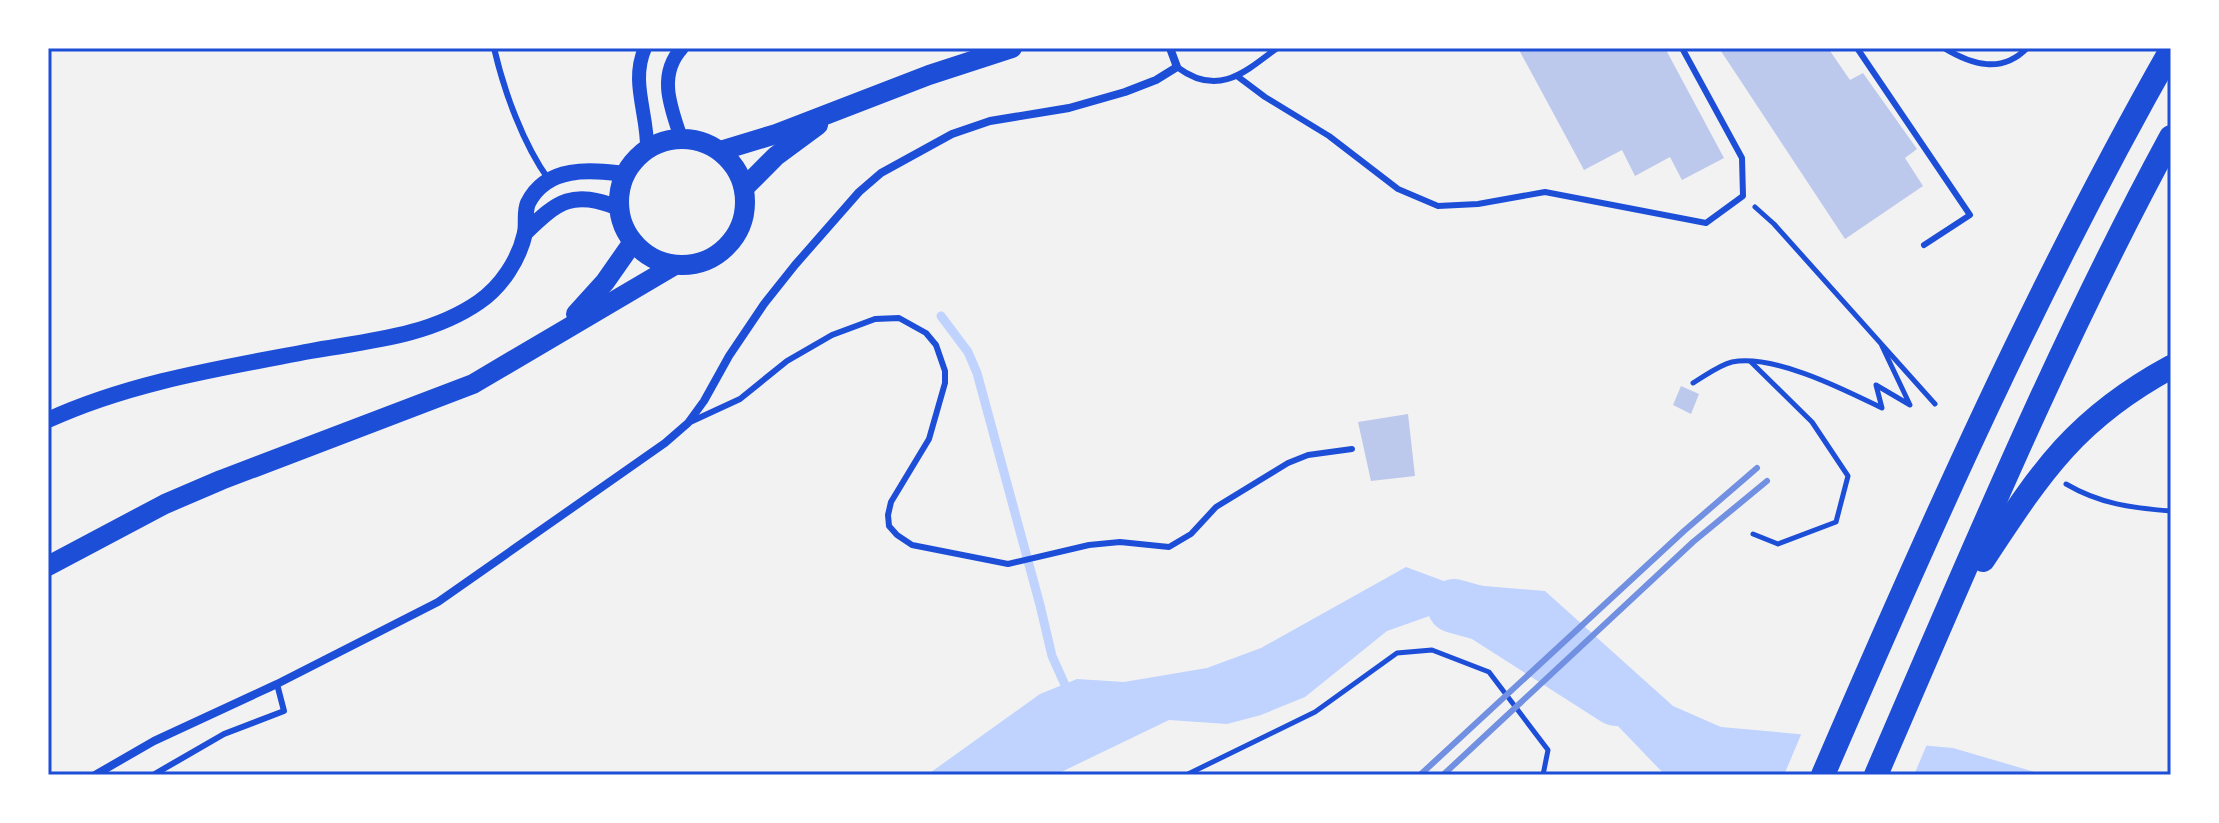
<svg xmlns="http://www.w3.org/2000/svg" width="2219" height="823" viewBox="0 0 2219 823" font-family="'Archivo Narrow',sans-serif">
	<style>
		.water { fill: #bfd3fe }
		.pier { fill: #f2f2f2 }
		.lines { fill: none; stroke-linecap: round; stroke-linejoin: round }
		.stream { stroke: #bfd3fe; stroke-width: 9 }
		.river { stroke: #bfd3fe; stroke-width: 54 }
		.building { fill: #bdc9ec }
		.path { stroke: #1d4ed8; stroke-width: 5 }
		.service { stroke: #1d4ed8; stroke-width: 6 }
		.minor { stroke: #1d4ed8; stroke-width: 8 }
		.tertiary { stroke: #1d4ed8; stroke-width: 14 }
		.secondary { stroke: #1d4ed8; stroke-width: 16 }
		.primary { stroke: #1d4ed8; stroke-width: 20 }
		.motorway { stroke: #1d4ed8; stroke-width: 24 }
		.rail { stroke: #7290e2; stroke-width: 6 }
		.neatline { fill: none; stroke: #1d4ed8; stroke-width: 3 }
	</style>
	<rect width="100%" height="100%" fill="#f2f2f2"/>
	<polygon class="water" points="1406,567 1449,583 1545,591 1673,706 1721,727 1953,748 2045,775 1665,775 1542,647 1484,621 1435,614 1387,631 1305,697 1261,715 1227,724 1169,720 1055,775 927,775 1040,694 1077,679 1124,682 1207,668 1261,648"/>
	<polygon class="pier" points="1803,730 1928,742 1914,775 1784,775"/>
	<g class="lines">
		<polyline class="stream" points="941,316 968,352 977,373 1040,605 1052,656 1070,696"/>
		<polyline class="river" points="1454,606 1483,614 1616,699"/>
	</g>
	<g class="building">
		<polygon points="1518,48 1665,48 1724,158 1682,180 1670,157 1635,176 1622,150 1584,170"/>
		<polygon points="1719,48 1828,48 1850,80 1863,73 1917,149 1905,158 1923,186 1845,239"/>
		<polygon points="1681,386 1699,394 1691,414 1673,405"/>
		<polygon points="1408,414 1415,476 1371,481 1358,422"/>
	</g>
	<g class="lines">
		<g class="path">
			<polyline points="821,48 830,48"/>
			<polyline points="1755,207 1774,224 1935,404"/>
			<polyline points="1751,362 1812,422 1848,476 1836,522 1778,544 1753,534"/>
			<path d="M1693,383c12,-7 26,-18 39,-21 43,-8 113,28 150,46l-6,-23 34,20 -28,-59"/>
			<path d="M2066,484c34,20 66,24 105,27"/>
			<polyline points="1186,775 1315,712 1397,653 1432,650 1489,672 1548,750 1543,775"/>
		</g>
		<g class="service">
			<path d="M494,48c10,43 29,96 55,132"/>
			<polyline points="1857,48 1970,215 1924,245"/>
			<path d="M1944,48c28,17 58,26 83,0"/>
			<path d="M1177,67c40,30 66,7 100,-19"/>
			<polyline points="1237,76 1265,97 1329,136 1398,189 1438,206 1478,204 1545,192 1706,223 1743,196 1742,158 1682,48"/>
			<polyline points="688,423 740,399 787,361 832,335 875,319 899,318 926,333 936,345 945,371 945,383 929,439 891,502 888,515 889,526 897,535 912,545 1008,564 1089,545 1120,542 1169,547 1191,534 1216,507 1288,463 1308,455 1352,449"/>
			<polyline points="153,775 224,734 284,711 277,684"/>
		</g>
		<polyline class="minor" points="95,775 154,741 277,684 438,602 665,443 688,423 704,401 729,356 764,304 795,265 859,192 881,173 952,134 990,121 1069,108 1125,92 1156,80 1177,67 1170,48"/>
		<g class="tertiary">
			<path d="M645,48c-15,34 3,66 2,101"/>
			<path d="M681,138c-10,-30 -24,-63 1,-90"/>
		</g>
		<g class="secondary">
			<path d="M525,233c34,-33 47,-43 94,-25"/>
			<path d="M48,420c83,-38 174,-52 263,-69 57,-10 119,-15 168,-49 22,-15 40,-42 46,-69 2,-10 -1,-21 3,-30 19,-38 62,-33 97,-29"/>
		</g>
		<g class="primary">
			<circle cx="682" cy="202" r="63"/>
			<polyline points="720,151 776,134 929,75 1012,48"/>
			<polyline points="744,188 776,156 818,125"/>
			<polyline points="576,314 605,282 633,242"/>
			<polyline points="48,566 165,504 221,480 473,384 675,265"/>
		</g>
		<g class="motorway">
			<path d="M1983,560c58,-88 92,-141 188,-193"/>
			<path d="M1823,775c106,-246 215,-491 348,-725"/>
			<path d="M1876,775c93,-215 183,-432 295,-638"/>
		</g>
		<g class="rail">
			<polyline points="1420,775 1684,531 1757,468"/>
			<polyline points="1443,775 1693,542 1767,481"/>
		</g>
	</g>
	<rect width="2219" height="823" fill="none" stroke="#ffffff" stroke-width="100"/>
	<rect x="50" y="50" width="2119" height="723" class="neatline"/>
</svg>
